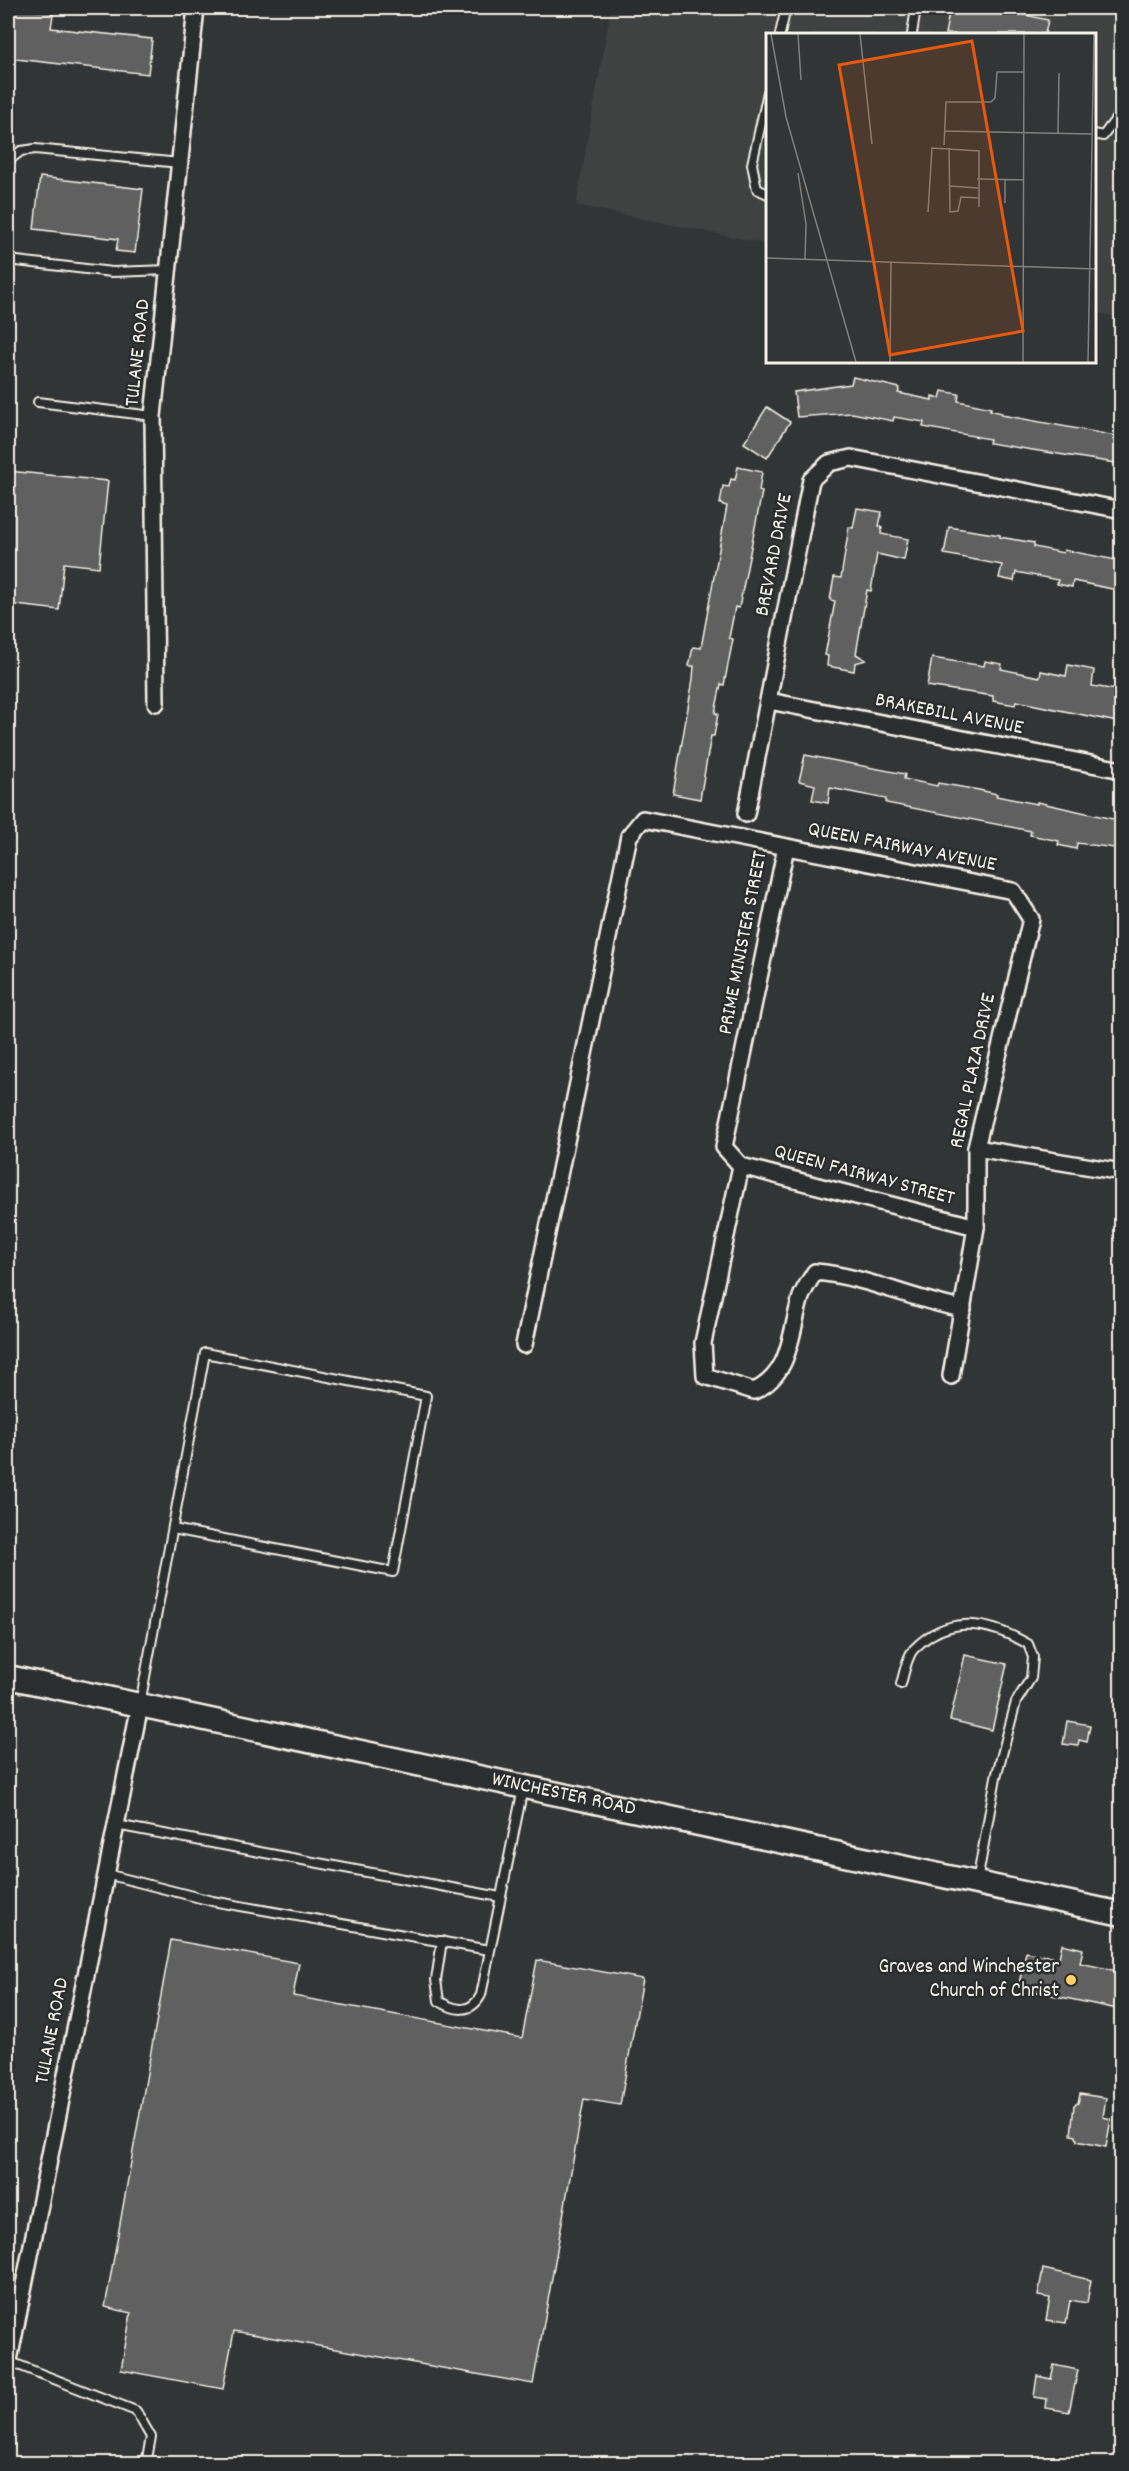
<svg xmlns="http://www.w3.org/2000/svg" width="1129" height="2471" viewBox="0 0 1129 2471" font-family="Dekko,sans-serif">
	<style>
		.built { fill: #404242 }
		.building { fill: #5f605f; stroke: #f4f1e8; stroke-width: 1.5 }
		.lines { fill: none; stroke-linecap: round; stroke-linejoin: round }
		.lane-casing { stroke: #f4f1e8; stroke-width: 12 }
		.street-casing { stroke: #f4f1e8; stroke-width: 20 }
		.primary-casing { stroke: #f4f1e8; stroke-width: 27 }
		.lane { stroke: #2a2d2e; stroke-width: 8 }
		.street { stroke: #2a2d2e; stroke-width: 15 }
		.primary { stroke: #2a2d2e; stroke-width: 22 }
		.poi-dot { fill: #ffd166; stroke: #2a2d2e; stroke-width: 2 }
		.labels { text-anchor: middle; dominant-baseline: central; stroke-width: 5; stroke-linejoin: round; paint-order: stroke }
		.street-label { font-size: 21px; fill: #f4f1e8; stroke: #2a2d2e }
		.poi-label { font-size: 21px; fill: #f4f1e8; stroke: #2a2d2e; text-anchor: end }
		.inset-road { fill: none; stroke: #80807d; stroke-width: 1.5 }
		.view { fill: #e8590c; fill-opacity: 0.15; stroke: #e8590c; stroke-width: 3 }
		.inset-edge { fill: none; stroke: #f4f1e8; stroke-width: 3 }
	</style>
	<rect width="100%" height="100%" fill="#323535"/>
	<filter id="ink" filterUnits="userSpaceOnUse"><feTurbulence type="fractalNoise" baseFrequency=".0167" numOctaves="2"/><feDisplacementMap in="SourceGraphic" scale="12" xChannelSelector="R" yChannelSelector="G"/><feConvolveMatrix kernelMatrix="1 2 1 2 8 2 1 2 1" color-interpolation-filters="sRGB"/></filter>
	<g filter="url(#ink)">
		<polygon class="built" points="611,8 1121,8 1121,318 1095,312 1094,34 768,34 767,244 576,205"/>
		<g class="building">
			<polygon points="8,8 50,12 53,15 51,28 152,39 148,74 8,58"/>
			<polygon points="950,8 1026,8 1025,15 1048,20 1045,34 945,34"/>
			<polygon points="40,177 143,189 135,253 116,251 118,239 34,229"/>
			<polygon points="853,377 900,388 898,393 932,400 932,396 940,398 942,391 959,394 958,401 991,408 990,410 1002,413 1002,415 1122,437 1122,464 989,443 990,439 923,427 924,422 894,417 893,421 852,413 797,417 794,392 851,384"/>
			<polygon points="767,407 790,422 767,458 744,443"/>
			<polygon points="738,467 762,472 759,491 762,492 739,608 735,607 729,638 733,639 724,685 721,684 715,713 718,714 714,736 711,736 700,799 673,794 693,679 694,666 689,666 693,647 701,648 727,506 720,504 723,486 729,487 731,479 735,480"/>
			<polygon points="8,471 108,481 99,567 64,563 59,610 8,604"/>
			<polygon points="857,508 882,512 879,526 882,527 881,534 908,539 904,560 877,554 871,591 867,590 856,654 866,660 855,663 854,671 827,666 828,656 825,655 835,601 830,600 834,577 841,578 849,527 853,528"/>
			<polygon points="949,527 1000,535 1000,537 1034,543 1034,547 1063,553 1064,550 1122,561 1122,591 1073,581 1072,587 1057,584 1058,580 1016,572 1014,581 999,578 1002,565 944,554"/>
			<polygon points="932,658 984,666 985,661 1002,664 1001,669 1040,677 1041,671 1066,676 1068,665 1094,670 1092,686 1122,691 1122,723 1016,701 1015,705 993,701 993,696 927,686"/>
			<polygon points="805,755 905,774 904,779 937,786 938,783 979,790 997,794 996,796 1037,804 1037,802 1122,821 1122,849 1077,843 1076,849 1058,845 1059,841 1030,835 1031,831 886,803 886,799 830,788 828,803 812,800 815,785 799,781"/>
			<polygon points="965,1655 1007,1664 992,1730 950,1720"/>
			<polygon points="1067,1721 1090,1725 1087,1742 1079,1740 1078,1746 1063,1744"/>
			<polygon points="171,1940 299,1963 293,1996 522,2038 537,1960 643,1979 620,2105 584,2099 533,2384 234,2331 223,2389 121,2370 131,2313 105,2307"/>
			<polygon points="1062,1944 1083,1949 1080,1963 1122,1972 1122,2010 1018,1988 1026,1952 1059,1958"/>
			<polygon points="1080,2094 1106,2098 1103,2117 1111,2119 1106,2147 1077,2141 1076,2136 1071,2135 1074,2105 1078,2103"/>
			<polygon points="1043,2269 1091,2280 1087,2303 1070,2300 1066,2323 1046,2320 1050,2298 1038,2296"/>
			<polygon points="1054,2365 1078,2370 1069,2412 1046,2408 1047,2399 1034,2397 1037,2376 1051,2379"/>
		</g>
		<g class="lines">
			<defs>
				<g id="lane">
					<polyline points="780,34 786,8"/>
					<polyline points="912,34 916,8"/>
					<polyline points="768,92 752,164 757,189 768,194"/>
					<polyline points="1094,134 1103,136 1122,111"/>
					<polyline points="8,161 21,151 35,149 180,163"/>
					<polyline points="8,260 112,272 169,270"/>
					<polyline points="38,402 153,416"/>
					<path d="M901,1684c3,-10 6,-28 13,-35 35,-36 75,-27 114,-5l5,13 -2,21 -15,24 -20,75 -19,105"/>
					<path d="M140,1704c22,-117 43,-234 65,-351l221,43 -33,176 -220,-43"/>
					<polyline points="116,1825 500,1897"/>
					<polyline points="106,1874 212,1901 489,1950"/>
					<path d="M442,1941l-6,39 3,21c16,10 32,13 42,-6l42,-207"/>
					<polyline points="8,2361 136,2411 151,2437 146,2464"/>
				</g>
				<g id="street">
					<polyline points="769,701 1122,770"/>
					<polyline points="156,703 153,416 196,8"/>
					<polyline points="746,814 811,480 829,463 851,458 1122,510"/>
					<path d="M786,847l-62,300 17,19 -38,177 2,33 49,15c38,-17 36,-59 47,-94 3,-8 9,-17 14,-25 50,4 98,28 148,37"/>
					<polyline points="976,1148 1122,1172"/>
					<polyline points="741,1166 976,1227"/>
					<polyline points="524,1345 629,836 643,819 1013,891 1031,919 976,1148 976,1227 951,1376"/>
					<polyline points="8,2365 140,1705"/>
				</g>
				<g id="primary">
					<path id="s1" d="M8,1677l1114,237"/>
				</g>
			</defs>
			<use href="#lane" class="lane-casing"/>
			<use href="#street" class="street-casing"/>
			<use href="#primary" class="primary-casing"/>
			<use href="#lane" class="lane"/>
			<use href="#street" class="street"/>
			<use href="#primary" class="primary"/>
		</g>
	</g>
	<circle class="poi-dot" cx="1071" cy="1980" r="6"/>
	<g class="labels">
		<g class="street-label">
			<text transform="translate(139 353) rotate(-84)">TULANE ROAD</text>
			<text transform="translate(775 555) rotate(-79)">BREVARD DRIVE</text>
			<text transform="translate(949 715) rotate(11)">BRAKEBILL AVENUE</text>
			<text transform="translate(902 848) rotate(11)">QUEEN FAIRWAY AVENUE</text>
			<text transform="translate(744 943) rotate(-79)">PRIME MINISTER STREET</text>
			<text transform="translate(974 1071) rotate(-78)">REGAL PLAZA DRIVE</text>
			<text transform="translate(864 1176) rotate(15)">QUEEN FAIRWAY STREET</text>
			<text stroke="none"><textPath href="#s1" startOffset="568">WINCHESTER ROAD</textPath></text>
			<text transform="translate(53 2031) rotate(-79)">TULANE ROAD</text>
		</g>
		<g class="poi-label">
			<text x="1059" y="1968">Graves and Winchester<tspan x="1059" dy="24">Church of Christ</tspan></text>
		</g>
	</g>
	<g transform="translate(766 33)">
		<rect width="330" height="330" fill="#323535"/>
		<path class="inset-road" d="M5,1l15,83 70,245M32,1l3,46M94,1l12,110M178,98l148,3M292,100l1,-60M178,112l2,-43h45l4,-4 2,-26h27M183,115l1,64 8,-1 3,-14 18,1M32,140l8,51 -1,35M211,146l47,1M239,146v24M184,153l28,2M162,179l4,-64 47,3v56M0,225l330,11M124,329l1,-100M257,329l1,-328M322,329l6,-328"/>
		<path class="view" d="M206,8l51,290 -133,24 -51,-290z"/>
		<rect width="330" height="330" class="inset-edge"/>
	</g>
	<rect width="1129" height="2471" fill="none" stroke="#2a2d2e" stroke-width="30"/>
	<rect x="15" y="15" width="1099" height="2441" fill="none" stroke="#f4f1e8" stroke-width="2" filter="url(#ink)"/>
</svg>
